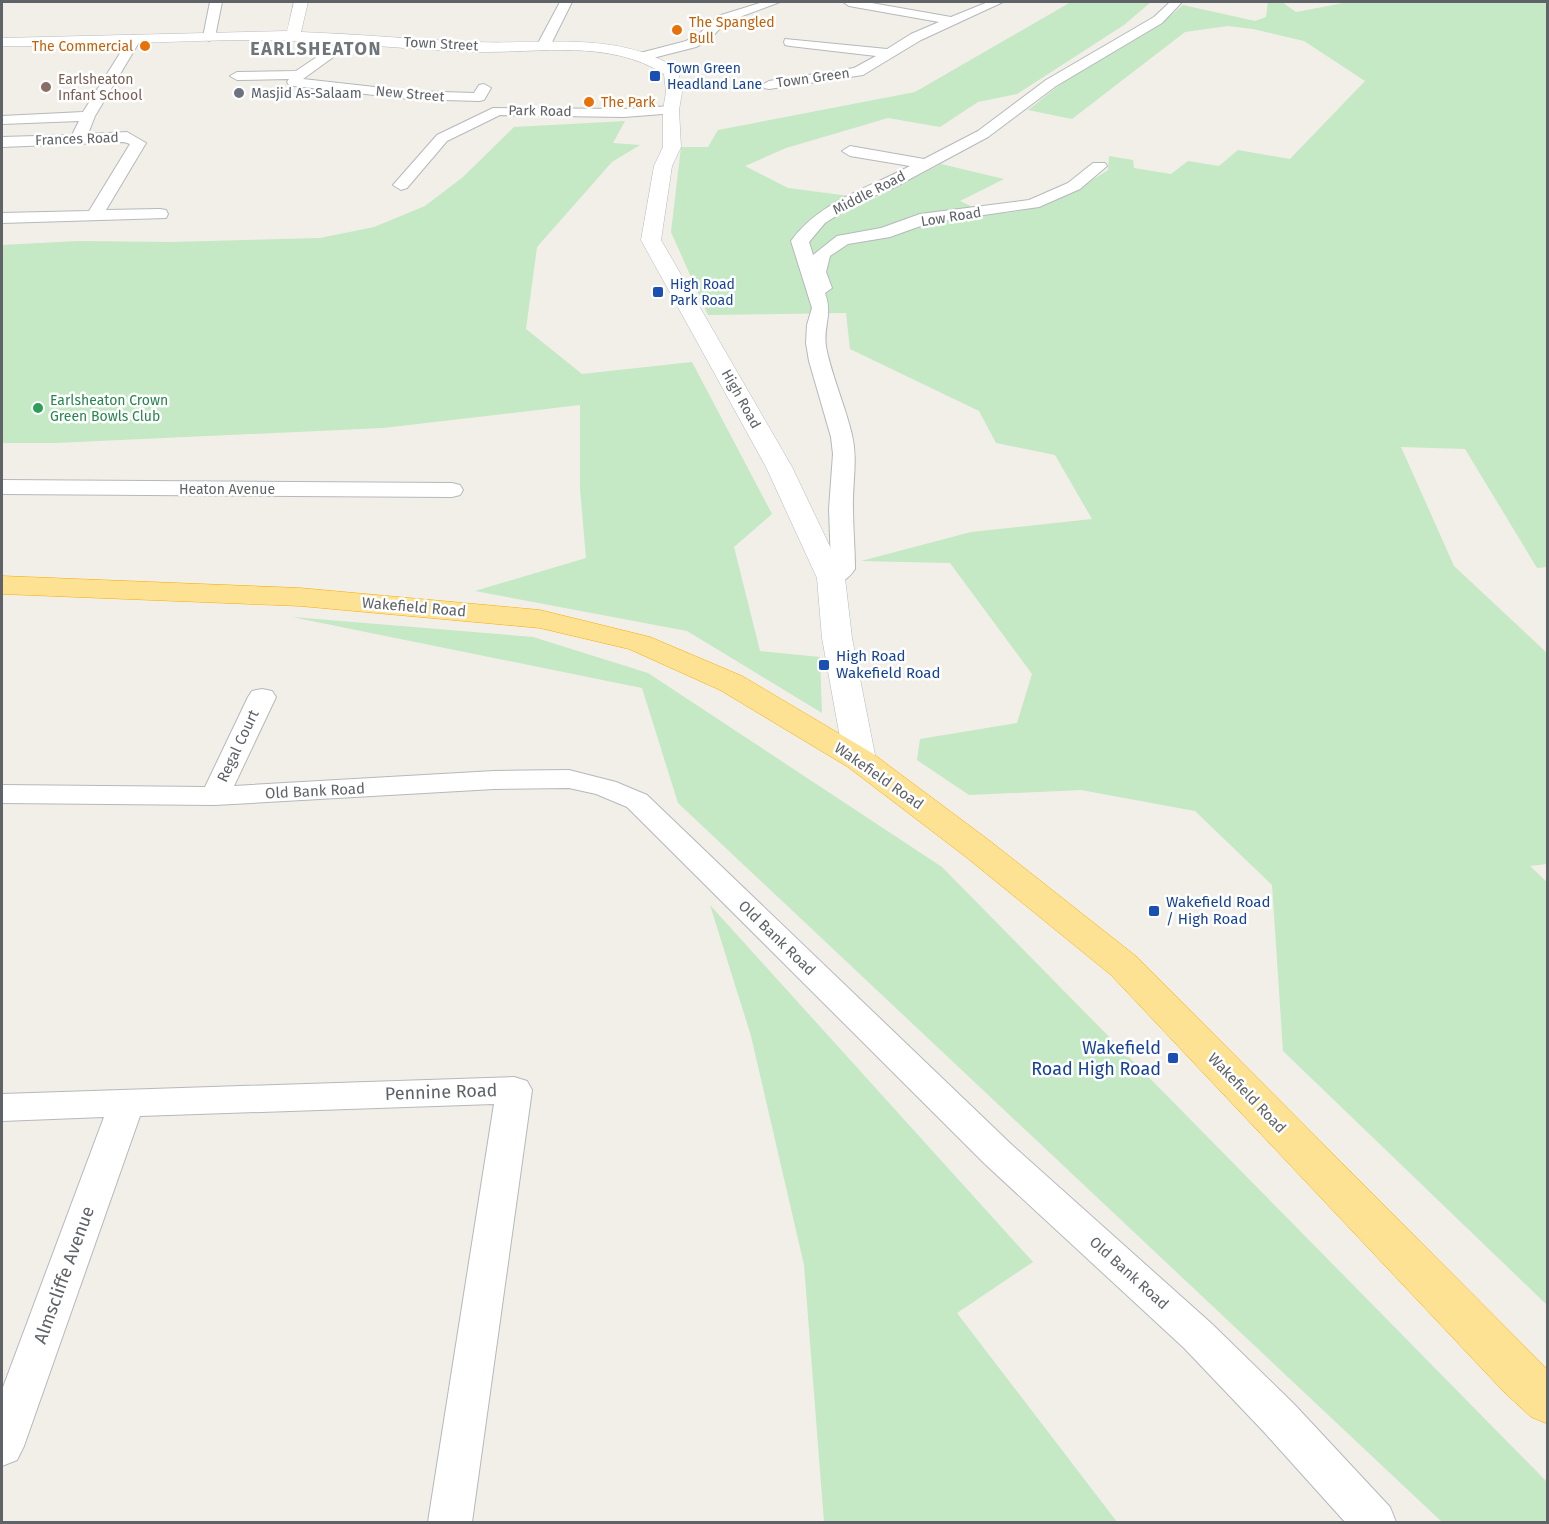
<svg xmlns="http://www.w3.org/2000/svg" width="1549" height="1524" viewBox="0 0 1549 1524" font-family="'Fira Sans',sans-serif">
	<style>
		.green { fill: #c5e8c5 }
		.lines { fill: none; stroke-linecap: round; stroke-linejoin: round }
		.street-casing { stroke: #b5b8bc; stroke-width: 2 }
		.secondary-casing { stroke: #b6babf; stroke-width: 1 }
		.highway-casing { stroke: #f9ab00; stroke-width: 1 }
		.street { fill: #fff; fill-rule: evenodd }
		.secondary { fill: #fff; fill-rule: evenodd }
		.highway { fill: #fde293; fill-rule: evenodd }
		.food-dot { fill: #e8710a; stroke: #fff; stroke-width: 2 }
		.transit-dot { fill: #1a4fb4; stroke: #fff; stroke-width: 2 }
		.education-dot { fill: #8d6e63; stroke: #fff; stroke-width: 2 }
		.worship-dot { fill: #6b7280; stroke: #fff; stroke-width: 2 }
		.leisure-dot { fill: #2e9e5b; stroke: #fff; stroke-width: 2 }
		.labels { text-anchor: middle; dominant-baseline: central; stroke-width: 5; stroke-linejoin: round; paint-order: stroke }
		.far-food-label { font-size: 14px; fill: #c56008; stroke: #fff; text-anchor: start }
		.far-street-label { font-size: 14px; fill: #5f6368; stroke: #fff }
		.far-transit-label { font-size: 14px; fill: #164399; stroke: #fff; text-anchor: start }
		.far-education-label { font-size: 14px; fill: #785e54; stroke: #fff; text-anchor: start }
		.far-worship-label { font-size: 14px; fill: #5b616d; stroke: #fff; text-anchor: start }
		.far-leisure-label { font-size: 14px; fill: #27864d; stroke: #fff; text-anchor: start }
		.street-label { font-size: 15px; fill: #5f6368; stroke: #fff }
		.transit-label { font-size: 15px; fill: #164399; stroke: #fff; text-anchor: start }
		.far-district-label { font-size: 18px; font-weight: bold; letter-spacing: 1.5px; fill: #70757a; stroke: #fff }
		.near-transit-label { font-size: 18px; fill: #164399; stroke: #fff; text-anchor: end }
		.near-street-label { font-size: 18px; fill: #5f6368; stroke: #fff }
	</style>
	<rect width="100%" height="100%" fill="#f1efe8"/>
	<g class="green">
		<path d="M1071,2h80l-27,23 -107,69 -39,8 -38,25 -52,-9 -102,30 -41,18 43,22 85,11 68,-35 63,15 -44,22c10,5 28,13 40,12 39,-1 76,-22 108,-43l1,-14 24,4 1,8 37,6 17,-13 31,5 19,-16 52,9 75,-78 -61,-40 -51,-12 -25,-3 -43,6 -113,87 -44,-9c21,-16 42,-35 64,-48 32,-18 63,-32 91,-57l72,16 11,-4 2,-15h14l14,10 53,-10h198v565l-10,1 -72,-119 -64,-2 53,119 93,87v211l-17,2 18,17 -1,422 -264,-254 -11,-166 -77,-74 -114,-21 -112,5 -52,-35 3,-21 97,-16 15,-49 -82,-111 -89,-2 110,-29 121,-13 -37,-64 -59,-12 -17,-32 -129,-62 -4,-36 -138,2 -37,-83 10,-85h27l10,-17 197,-38z"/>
		<polygon points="625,121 613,143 640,145 612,162 537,247 526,329 582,374 692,362 772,514 734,547 760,651 820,657 822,713 687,631 475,591 586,558 580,489 580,405 383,428 55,443 2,443 2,245 78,241 171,242 320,238 374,227 425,206 463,177 514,127"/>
		<polygon points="292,617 533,637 648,673 942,867 1547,1482 1547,1522 1442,1522 678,803 642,688"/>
		<polygon points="710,905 1033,1262 957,1313 1117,1522 824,1522 804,1265 751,1036"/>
	</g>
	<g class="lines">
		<defs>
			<g id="street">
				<polygon points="210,2 222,2 215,37 209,41 203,37"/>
				<polygon points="560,2 572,2 548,50 538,50 536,47"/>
				<polygon points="763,2 780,2 726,22 709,40 696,47 645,60 638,56 640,53 686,41 699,34 718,16"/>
				<polygon points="843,2 866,2 951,17 988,2 1003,2 921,40 863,75 769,89 764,88 762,85 769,81 854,68 876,56 790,46 785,45 784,42 785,39 887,49 911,34 939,22 849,6"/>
				<path d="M1170,2h12l-20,21 -106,63 -68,51 -93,50 -42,18 -28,18 -16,19 4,13 24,-19 44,-8 39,-14 109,-14 39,-17 25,-20h12l2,3 -27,23 -41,18 -110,16 -39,14 -42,7 -18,12 -4,16 6,16 -7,5c8,22 -2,32 1,54 6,30 19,58 26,88 6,25 0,49 1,74 0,20 2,40 2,60 -8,12 -19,18 -33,14l-3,-5 12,-12 -2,-57 4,-55 -2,-17 -22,-76 -3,-18 1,-18 5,-17 -21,-67c29,-40 78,-53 119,-75l-60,-10 -8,-5 8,-5 74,13 54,-28 68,-51 108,-63z"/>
				<polygon points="135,35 141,39 95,116 88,134 127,132 146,143 106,210 160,209 166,210 168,214 166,218 2,223 2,213 89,211 130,144 124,142 2,147 2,137 72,135 79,121 2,124 2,116 83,112 129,39"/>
				<polygon points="349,35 354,36 355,39 354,42 303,79 410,91 474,93 479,85 484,84 491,88 484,100 479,101 410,99 294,86 289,85 287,82 289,79 237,80 230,76 237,72 296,71"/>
				<polygon points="671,106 678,110 676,113 624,117 500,115 447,141 407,188 401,190 393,185 437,135 493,108 624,109"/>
				<polygon points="2,480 452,483 460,485 463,490 460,495 452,497 2,494"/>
				<polygon points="262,689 272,691 276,697 234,786 494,771 569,770 616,782 647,795 1012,1145 1212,1324 1294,1404 1390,1507 1396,1522 1345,1522 1264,1432 1184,1348 986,1165 627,807 596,794 569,788 494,789 215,805 2,803 2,785 205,787 248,697 252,691"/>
				<polygon points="514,1077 527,1081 532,1090 472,1522 428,1522 494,1104 140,1116 24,1446 17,1460 2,1466 2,1390 104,1117 2,1121 2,1094"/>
			</g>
			<path id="secondary" d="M294,2h14l-7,30c59,2 117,8 175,10 68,3 140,-12 202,27l4,23 -3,18 2,37 -9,19 -11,74 131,227 53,111 7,60 24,122 -4,7 -12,3 -12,-3 -4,-7 -22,-122 -5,-60 -51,-111 -125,-227 13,-74 9,-19v-37l3,-18 -2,-18c-55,-35 -124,-21 -186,-22 -74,-2 -148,-12 -222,-12 -85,0 -170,7 -254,6v-8l285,-7z"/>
			<polygon id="highway" points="2,576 300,588 540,610 650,637 742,676 872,753 990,841 1137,957 1548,1370 1548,1424 1531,1417 1504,1392 1111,975 966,857 848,767 720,690 629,649 540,628 300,606 2,594"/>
		</defs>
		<use href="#street" class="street-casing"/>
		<use href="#secondary" class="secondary-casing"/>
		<use href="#highway" class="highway-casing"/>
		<use href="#street" class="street"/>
		<use href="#secondary" class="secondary"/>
		<use href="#highway" class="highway"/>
	</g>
	<g class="food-dot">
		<circle cx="677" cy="30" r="6"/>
		<circle cx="145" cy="46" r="6"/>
		<circle cx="589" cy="102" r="6"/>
	</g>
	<g class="transit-dot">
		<rect x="649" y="70" width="12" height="12" rx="3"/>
		<rect x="652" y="286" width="12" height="12" rx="3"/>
		<rect x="818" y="659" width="12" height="12" rx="3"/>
		<rect x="1148" y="905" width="12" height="12" rx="3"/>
		<rect x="1167" y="1052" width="12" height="12" rx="3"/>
	</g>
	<circle class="education-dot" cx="46" cy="87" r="6"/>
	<circle class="worship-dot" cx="239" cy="93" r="6"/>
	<circle class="leisure-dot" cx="38" cy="408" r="6"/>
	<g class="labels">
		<g class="far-food-label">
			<text x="689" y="22">The Spangled<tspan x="689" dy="16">Bull</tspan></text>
			<text x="133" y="46" text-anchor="end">The Commercial</text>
			<text x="601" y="102">The Park</text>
		</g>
		<g class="far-street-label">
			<text transform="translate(441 44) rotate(3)">Town Street</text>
			<text transform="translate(813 78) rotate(-8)">Town Green</text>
			<text transform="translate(410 94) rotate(5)">New Street</text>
			<text transform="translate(540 111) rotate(1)">Park Road</text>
			<text transform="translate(77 139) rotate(-2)">Frances Road</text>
			<text transform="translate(869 193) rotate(-27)">Middle Road</text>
			<text transform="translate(951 217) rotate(-9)">Low Road</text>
			<text transform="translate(741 399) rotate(61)">High Road</text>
			<text x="227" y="489">Heaton Avenue</text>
		</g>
		<g class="far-transit-label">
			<text x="667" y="68">Town Green<tspan x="667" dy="16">Headland Lane</tspan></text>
			<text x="670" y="284">High Road<tspan x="670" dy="16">Park Road</tspan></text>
		</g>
		<g class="far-education-label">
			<text x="58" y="79">Earlsheaton<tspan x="58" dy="16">Infant School</tspan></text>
		</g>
		<g class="far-worship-label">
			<text x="251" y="93">Masjid As-Salaam</text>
		</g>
		<g class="far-leisure-label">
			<text x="50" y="400">Earlsheaton Crown<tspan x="50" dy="16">Green Bowls Club</tspan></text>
		</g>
		<g class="street-label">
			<text transform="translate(414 607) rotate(5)">Wakefield Road</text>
			<text transform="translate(238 746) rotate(-65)">Regal Court</text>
			<text transform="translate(879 776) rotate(35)">Wakefield Road</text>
			<text transform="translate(315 791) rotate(-3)">Old Bank Road</text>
			<text transform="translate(777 938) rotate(44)">Old Bank Road</text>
			<text transform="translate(1247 1093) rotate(46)">Wakefield Road</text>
			<text transform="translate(1129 1273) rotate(42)">Old Bank Road</text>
		</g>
		<g class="transit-label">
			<text x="836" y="656">High Road<tspan x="836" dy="17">Wakefield Road</tspan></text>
			<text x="1166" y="902">Wakefield Road<tspan x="1166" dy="17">/ High Road</tspan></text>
		</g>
		<g class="far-district-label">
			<text x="316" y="49">EARLSHEATON</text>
		</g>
		<g class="near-transit-label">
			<text x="1161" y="1048">Wakefield<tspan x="1161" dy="21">Road High Road</tspan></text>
		</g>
		<g class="near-street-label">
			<text transform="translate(441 1092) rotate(-2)">Pennine Road</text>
			<text transform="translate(64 1275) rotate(-70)">Almscliffe Avenue</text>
		</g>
	</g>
	<rect width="1549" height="1524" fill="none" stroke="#5f6368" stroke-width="6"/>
</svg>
